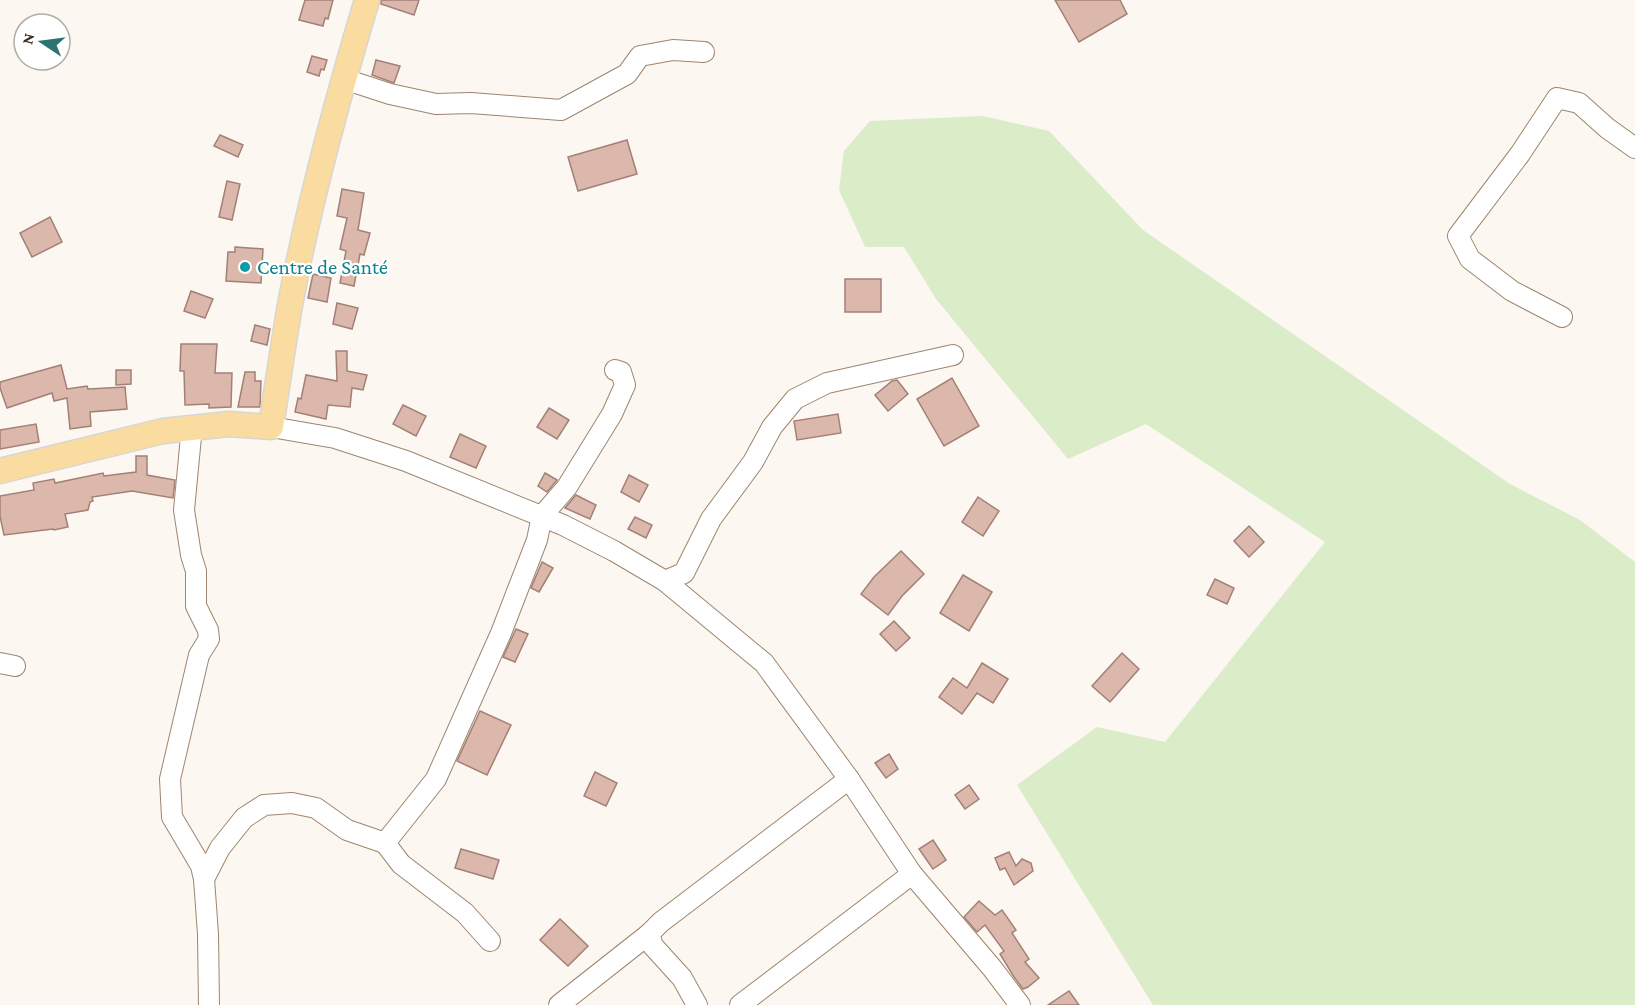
<svg xmlns="http://www.w3.org/2000/svg" width="1635" height="1005" viewBox="0 0 1635 1005" font-family="'Crimson Pro',serif">
	<style>
		.green { fill: #daecc8 }
		.building { fill: #dcb8ac; stroke: #a28075; stroke-width: 1.5 }
		.lines { fill: none; stroke-linecap: round; stroke-linejoin: round }
		.minor-casing { stroke: #9e856e; stroke-width: 22 }
		.major-casing { stroke: #d8d6d4; stroke-width: 27 }
		.minor { stroke: #fff; stroke-width: 20 }
		.major { stroke: #fadca0; stroke-width: 24 }
		.culture-dot { fill: #0f9aa8; stroke: #fff; stroke-width: 2 }
		.labels { text-anchor: middle; dominant-baseline: central; stroke-width: 4.5; stroke-linejoin: round; paint-order: stroke }
		.culture-label { font-size: 21px; fill: #0d838f; stroke: #fff; text-anchor: start }
	</style>
	<rect width="100%" height="100%" fill="#fdf7f2"/>
	<polygon class="green" points="983,116 1049,131 1143,230 1510,484 1580,520 1635,562 1635,1005 1153,1005 1017,785 1097,727 1165,742 1325,542 1146,424 1068,459 936,299 904,247 865,247 839,190 844,151 870,121"/>
	<g class="building">
		<polygon points="305,0 333,0 328,19 325,18 323,26 299,20"/>
		<polygon points="381,0 419,0 414,15 381,4"/>
		<polygon points="1055,0 1120,0 1127,14 1079,42"/>
		<polygon points="312,56 327,60 324,70 321,69 319,76 307,72"/>
		<polygon points="376,60 400,66 394,83 372,75"/>
		<polygon points="220,135 243,145 238,157 214,146"/>
		<polygon points="627,140 637,174 578,191 568,157"/>
		<polygon points="227,181 240,184 232,220 219,217"/>
		<polygon points="342,189 364,193 358,230 370,233 364,255 360,254 354,286 340,283 346,251 340,249 347,218 337,216"/>
		<polygon points="50,217 62,242 32,257 20,233"/>
		<polygon points="235,247 263,249 261,283 226,281 228,252 235,252"/>
		<polygon points="313,274 331,278 327,302 308,298"/>
		<rect x="845" y="279" width="36" height="33"/>
		<polygon points="191,291 213,299 205,318 184,311"/>
		<polygon points="337,303 358,308 352,329 333,324"/>
		<polygon points="255,325 270,329 267,345 251,341"/>
		<polygon points="181,344 217,344 215,373 232,373 231,407 209,408 209,404 185,405 184,371 180,371"/>
		<polygon points="336,351 347,351 347,371 367,375 363,390 352,388 350,407 328,405 326,419 295,412 298,398 301,399 306,375 337,381"/>
		<polygon points="61,365 67,389 87,386 88,389 125,387 127,409 90,412 91,426 70,429 67,398 54,401 52,393 7,408 0,388 0,382"/>
		<polygon points="116,370 131,370 131,384 116,385"/>
		<polygon points="245,372 255,372 255,381 261,381 260,407 238,407"/>
		<polygon points="952,378 979,426 944,446 917,399"/>
		<polygon points="897,380 908,394 888,411 875,395 892,381"/>
		<polygon points="403,405 426,416 416,436 393,424"/>
		<polygon points="549,408 569,420 557,439 537,427"/>
		<polygon points="838,414 841,433 797,440 794,421"/>
		<polygon points="36,424 39,442 0,449 0,430"/>
		<polygon points="460,434 486,446 476,468 450,457"/>
		<polygon points="136,456 147,456 147,475 175,480 173,498 132,491 92,497 93,501 90,502 88,510 65,514 68,527 54,530 53,529 4,535 0,516 0,496 34,490 33,483 54,479 55,483 103,473 104,476 136,472"/>
		<polygon points="545,473 557,480 547,492 538,486"/>
		<polygon points="629,475 648,485 639,502 621,492"/>
		<polygon points="576,495 596,505 590,519 565,508"/>
		<polygon points="978,497 999,511 983,536 962,522"/>
		<polygon points="635,517 652,525 646,538 628,529"/>
		<polygon points="1249,526 1264,542 1249,557 1234,541"/>
		<polygon points="901,551 924,574 902,596 888,615 861,594 874,577"/>
		<polygon points="542,562 553,568 539,592 531,588"/>
		<polygon points="963,575 992,592 969,631 940,613"/>
		<polygon points="1215,579 1234,588 1227,604 1207,595"/>
		<polygon points="894,621 910,638 896,651 880,634"/>
		<polygon points="516,629 528,634 515,662 503,657"/>
		<polygon points="1122,653 1139,669 1110,702 1092,686"/>
		<polygon points="982,663 1008,679 993,703 977,693 962,714 939,697 953,678 967,688"/>
		<polygon points="480,711 511,725 487,775 457,761"/>
		<polygon points="889,754 898,769 886,778 875,763"/>
		<polygon points="595,772 617,783 606,806 584,796"/>
		<polygon points="969,785 979,799 965,809 955,795"/>
		<polygon points="933,840 946,860 933,869 919,849"/>
		<polygon points="461,849 499,860 493,879 455,868"/>
		<polygon points="1009,852 1016,866 1022,859 1031,863 1033,871 1014,885 1005,868 1000,870 995,858"/>
		<polygon points="979,901 995,915 1002,910 1016,930 1012,933 1029,959 1025,962 1039,978 1028,987 1023,989 1014,977 1000,954 1004,951 985,925 977,932 964,917"/>
		<polygon points="560,919 588,946 568,966 540,940"/>
		<polygon points="1069,991 1079,1005 1048,1005"/>
	</g>
	<g class="lines">
		<defs>
			<g id="minor">
				<polyline points="344,79 390,94 436,104 471,103 561,110 627,74 640,56 673,50 704,52"/>
				<polyline points="1562,317 1512,291 1470,259 1458,236 1520,154 1557,98 1579,103 1607,128 1635,148"/>
				<polyline points="192,426 184,510 191,555 196,571 196,606 208,630 209,639 199,655 170,779 172,817 201,866 204,879 208,934 209,1005"/>
				<polyline points="271,427 335,438 406,461 563,525 614,551 665,581 764,663 849,779 912,874 992,968 1020,1005"/>
				<polyline points="665,581 684,573 711,519 753,462 772,427 795,399 827,383 953,355"/>
				<polyline points="0,663 15,666"/>
				<polyline points="385,843 401,864 465,913 490,941"/>
				<polyline points="204,879 220,848 244,818 264,805 292,803 316,808 347,830 385,843 436,779 501,633 537,540 542,516 567,487 612,414 625,385 621,372 615,370"/>
				<polyline points="559,1005 649,934"/>
				<polyline points="697,1005 682,978 653,946 649,934 661,922 849,779"/>
				<polyline points="740,1005 912,874"/>
			</g>
			<path id="major" d="M0,471l163,-40 66,-7 42,3c6,-40 12,-81 19,-122 19,-103 47,-205 77,-305"/>
		</defs>
		<use href="#minor" class="minor-casing"/>
		<use href="#major" class="major-casing"/>
		<use href="#minor" class="minor"/>
		<use href="#major" class="major"/>
	</g>
	<circle class="culture-dot" cx="245" cy="267" r="6"/>
	<g class="labels">
		<g class="culture-label">
			<text x="257" y="267">Centre de Santé</text>
		</g>
	</g>
	<g transform="translate(42 42) rotate(283)"><circle r="28" fill="#ffffff" stroke="#b1ada9" stroke-width="1.5"/>
	<path d="M0-4.5L10 22L0 15L-10 22Z" fill="#2b7471"/>
	<text y="-9" font-size="16" font-weight="bold" text-anchor="middle" fill="#3d3229">N</text>
	</g>
</svg>
